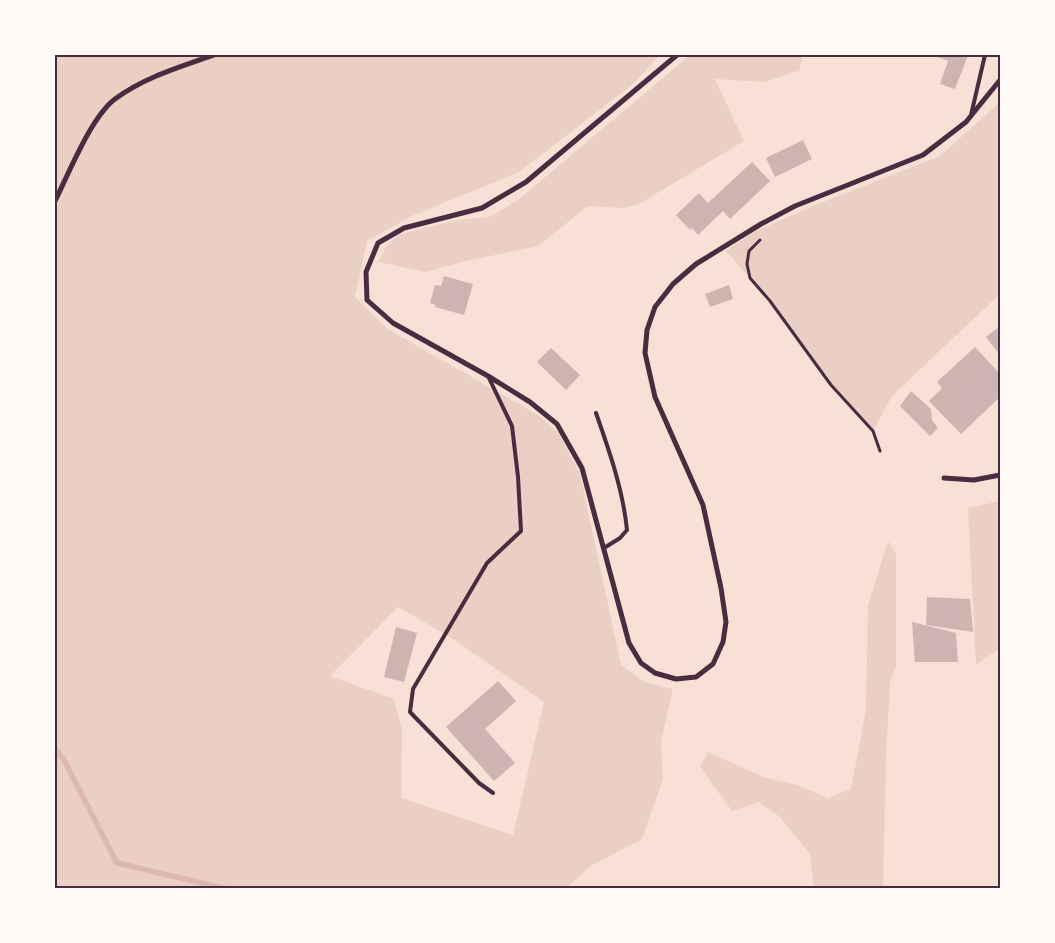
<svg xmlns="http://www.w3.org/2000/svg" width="1055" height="943" viewBox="0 0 1055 943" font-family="Commissioner,sans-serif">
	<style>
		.green { fill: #ebcfc5; fill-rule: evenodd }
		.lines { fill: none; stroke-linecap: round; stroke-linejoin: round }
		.stream { stroke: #dcb8b0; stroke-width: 5.5 }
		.building { fill: #ccb4b1 }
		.path { stroke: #4a2c40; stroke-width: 3 }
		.service { stroke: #4a2c40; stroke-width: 4 }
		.minor { stroke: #4a2c40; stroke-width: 5 }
		.neatline { fill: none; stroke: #4a2c40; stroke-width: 2 }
	</style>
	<rect width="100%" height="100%" fill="#f7e1d7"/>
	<g class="green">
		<path d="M55,55h605l-28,30 -113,87 -107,44 -45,25 -12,56 31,31 152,87 20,17 22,42 41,191 24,17 28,7 -12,52 2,38 -21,60 -53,28 -22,21h-512zM398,607l52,30 94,65 -31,133 -112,-37 1,-68 -8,-31 -64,-23z"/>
		<polygon points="690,55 803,55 799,70 766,82 715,79 744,141 639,204 624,208 588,206 538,246 462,262 425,272 378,262 386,247 398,235 456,220 489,217 518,200"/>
		<polygon points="1000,102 1000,294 892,396 873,431 831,385 770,301 726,251 754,232 815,205 940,156"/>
		<polygon points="1000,501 1000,648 976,665 968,508"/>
		<polygon points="888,541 896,554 896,667 890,682 886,756 883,888 814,888 810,854 780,817 759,802 732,811 700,767 708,752 763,777 797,785 828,798 851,789 866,710 868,605"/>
	</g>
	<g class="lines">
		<polyline class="stream" points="55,749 64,760 117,863 223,888"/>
	</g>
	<g class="building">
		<polygon points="932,55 968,55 955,89 940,84 948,61"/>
		<polygon points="803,140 812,159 775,177 766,158"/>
		<polygon points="752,162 770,181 730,219 723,211 698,235 692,228 690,230 676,215 699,193 708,203"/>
		<polygon points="444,276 473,284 464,315 435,307 436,305 430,303 435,285 441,286"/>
		<polygon points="729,285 733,299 710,307 705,294"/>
		<polygon points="1000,326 1000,355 986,337"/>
		<polygon points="975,347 1000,374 1000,397 961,434 929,401 942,388 937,382"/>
		<polygon points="551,348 580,375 566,390 537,362"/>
		<polygon points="911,391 931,409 932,420 938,428 930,436 900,406"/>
		<polygon points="927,597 970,599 973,632 926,625"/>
		<polygon points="912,622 956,633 958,662 915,662"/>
		<polygon points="396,627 417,633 404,682 384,677"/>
		<polygon points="498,681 516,701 485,729 515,763 494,781 446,727"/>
	</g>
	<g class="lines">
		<polyline class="path" points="760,240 749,251 747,264 750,278 770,301 831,385 873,431 880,451"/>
		<g class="service">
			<polyline points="971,115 985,55"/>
			<polyline points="488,376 512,426 518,477 521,531 487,563 413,689 410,712 479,783 493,793"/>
			<path d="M596,413c13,37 27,77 31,117l-7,8 -16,10"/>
		</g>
		<g class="minor">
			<polyline points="677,55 526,182 482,208 404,228 378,243 366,272 367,300 393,323 488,376 530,402 557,424 582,468 629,643 641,663 655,673 676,679 696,677 713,664 723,642 726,622 721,588 703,505 655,397 645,353 647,330 655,307 673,284 696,264 761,224 795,206 923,155 966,122 1000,80"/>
			<path d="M55,201c14,-28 36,-84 60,-102 30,-22 65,-32 99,-44"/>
			<polyline points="944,478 974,480 1000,475"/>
		</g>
	</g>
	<rect width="1055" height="943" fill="none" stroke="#fffaf5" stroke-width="112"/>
	<rect x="56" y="56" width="943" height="831" class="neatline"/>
</svg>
